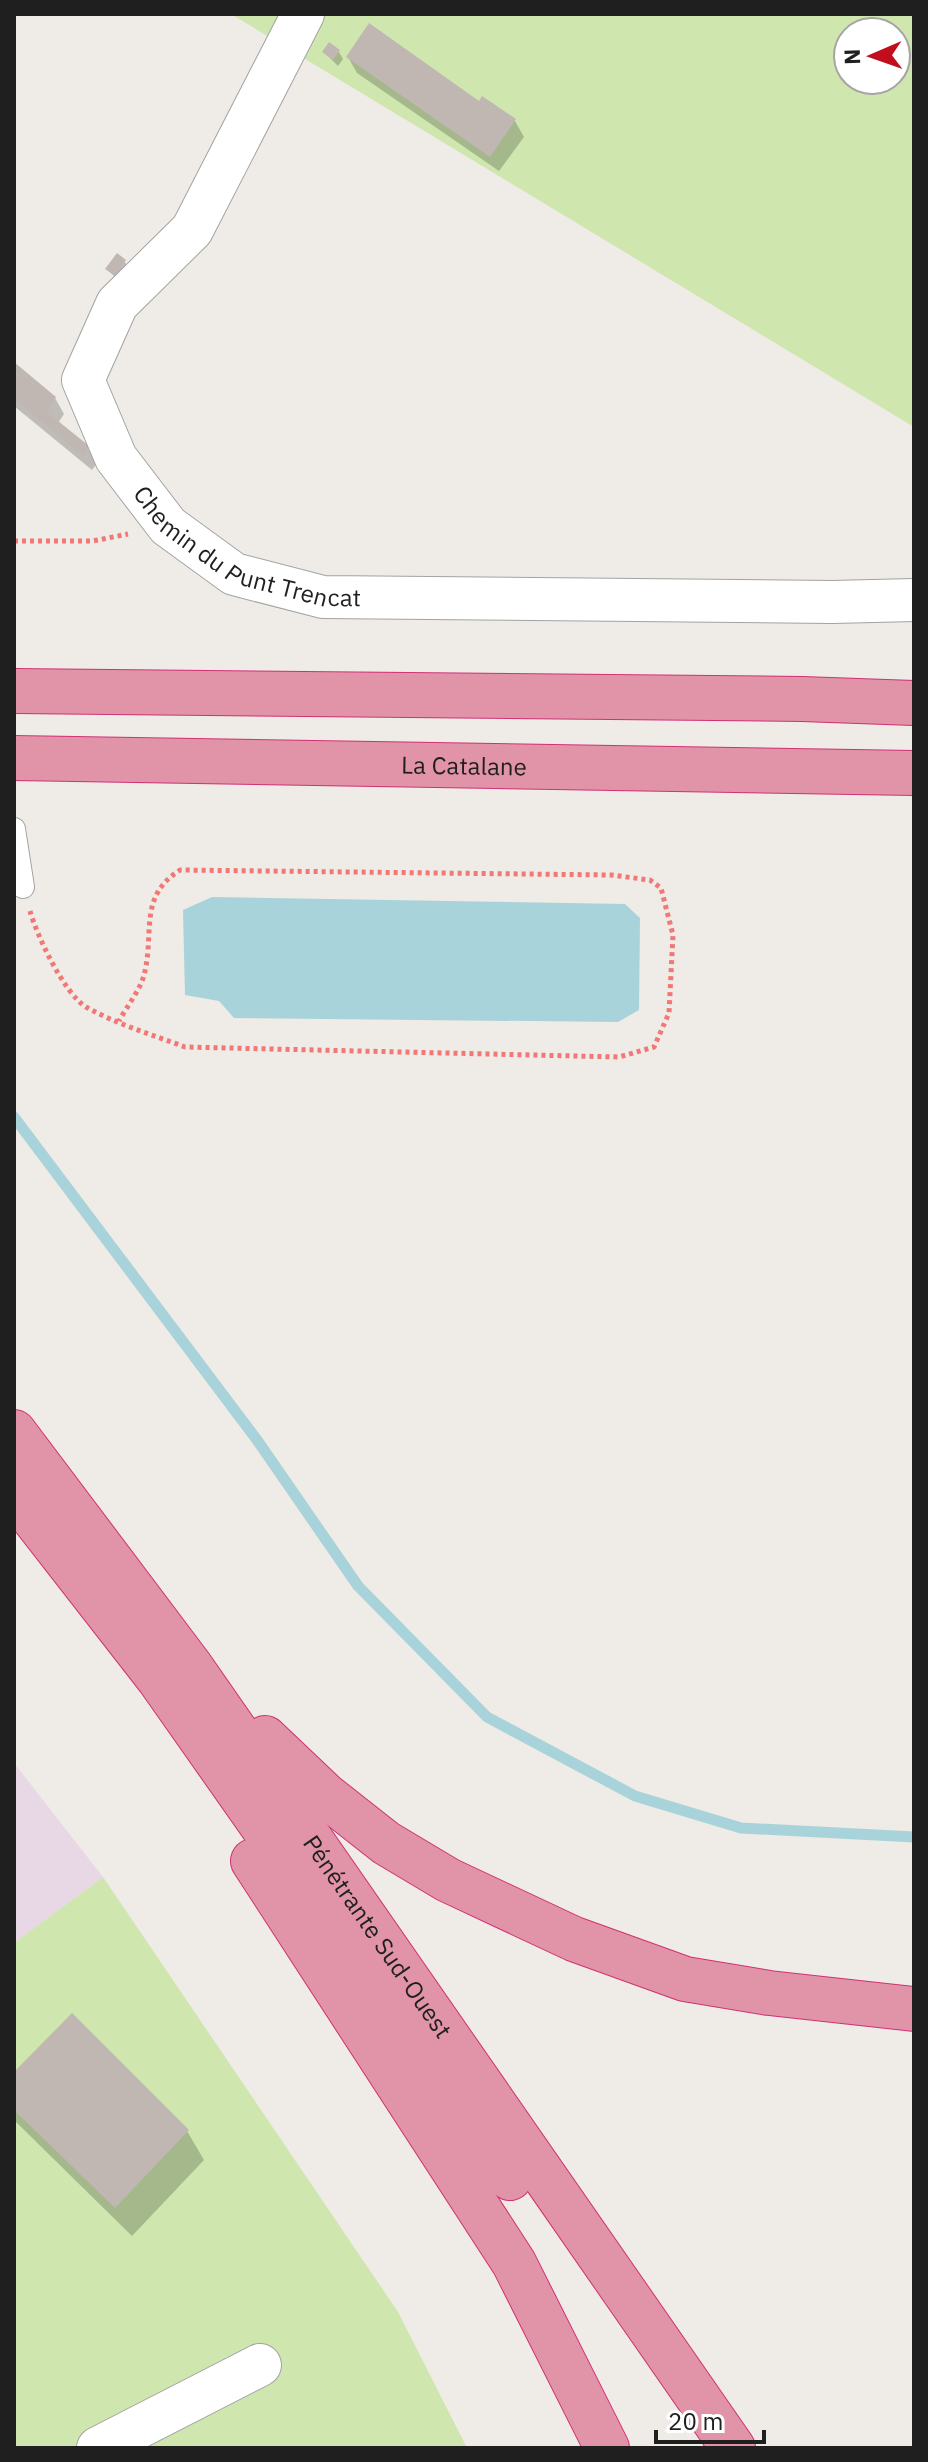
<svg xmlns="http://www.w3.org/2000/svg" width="928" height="2462" viewBox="0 0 928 2462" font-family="'IBM Plex Sans',sans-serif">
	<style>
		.industrial { fill: #e8d8e6 }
		.grass { fill: #cfe6af; fill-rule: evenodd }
		.water { fill: #a9d3da }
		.shadow { fill: #0003 }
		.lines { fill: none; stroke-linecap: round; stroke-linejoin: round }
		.stream { stroke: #a9d3da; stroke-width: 11 }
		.building { fill: #c0b7b3 }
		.lane-casing { stroke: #a3a3a3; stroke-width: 24 }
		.street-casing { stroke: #a3a3a3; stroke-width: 44 }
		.highway-casing { stroke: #d03174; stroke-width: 46 }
		.path { stroke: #f17875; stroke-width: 5; stroke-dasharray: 4 4; stroke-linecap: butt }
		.lane { stroke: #fff; stroke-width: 22 }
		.street { stroke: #fff; stroke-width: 42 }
		.highway { stroke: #e193a8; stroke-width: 44 }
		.labels { text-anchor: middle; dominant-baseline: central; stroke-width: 6; stroke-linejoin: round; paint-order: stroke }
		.street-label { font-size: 24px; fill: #1f1f1f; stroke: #fff }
	</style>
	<rect width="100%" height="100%" fill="#efebe6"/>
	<polygon class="industrial" points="14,1763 103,1877 14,1943"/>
	<g class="grass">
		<path d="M231,14h683v413zM848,32h48v48h-48z"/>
		<polygon points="103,1877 398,2312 467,2448 14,2448 14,1943"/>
	</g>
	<polygon class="water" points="212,897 625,904 640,918 639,1010 618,1022 234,1018 219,1001 185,995 183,910"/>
	<g class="shadow">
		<polygon points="324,52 339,52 343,59 338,66"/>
		<polygon points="348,57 479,104 483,99 515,121 524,137 499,171 357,73"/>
		<polygon points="125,262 129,269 120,282 107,269"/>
		<polygon points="14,365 55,398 64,414 58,423 87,447 97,463 92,470 14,406"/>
		<polygon points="14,2075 187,2131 204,2160 132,2236 15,2121"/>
	</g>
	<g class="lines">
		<polyline class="stream" points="14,1117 257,1440 358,1586 487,1717 635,1796 741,1828 914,1837"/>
	</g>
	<g class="building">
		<polygon points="369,23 479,101 482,96 516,119 490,157 346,57"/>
		<polygon points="329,42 340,50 333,60 322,52"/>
		<polygon points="117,253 126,260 115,276 105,269"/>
		<polygon points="14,362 56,397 47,412 89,446 83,456 14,399"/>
		<polygon points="72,2013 189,2130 115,2208 14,2110 14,2072"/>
	</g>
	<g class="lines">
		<defs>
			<polyline id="lane" points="14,829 23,887"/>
			<g id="street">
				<path id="s1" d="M303,14l-111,216 -75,74 -34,76 33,78 52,68 66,48 89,23 509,5 82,-2"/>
				<polyline points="98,2448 260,2365"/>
			</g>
			<g id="highway">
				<polyline points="14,691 802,699 914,703"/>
				<path id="s2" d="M14,758l900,15"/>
				<path id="s3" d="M14,1432l177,235 542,781"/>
				<polyline points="14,1493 159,1679 510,2178"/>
				<polyline points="265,1738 325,1795 386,1843 448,1880 574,1939 685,1979 769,1993 914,2009"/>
				<polyline points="253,1861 514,2263 607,2448"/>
			</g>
		</defs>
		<use href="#lane" class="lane-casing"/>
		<use href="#street" class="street-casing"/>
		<use href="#highway" class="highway-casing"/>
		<g class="path">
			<polyline points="14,541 93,541 128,534"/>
			<path d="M30,911c7,25 34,82 56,96 30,17 67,28 99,40l434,10 35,-10 15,-34 4,-78 -12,-47 -11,-8 -39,-5 -431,-5c-41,26 -26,60 -35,101 -3,17 -18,35 -26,50"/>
		</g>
		<use href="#lane" class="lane"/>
		<use href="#street" class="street"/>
		<use href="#highway" class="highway"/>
	</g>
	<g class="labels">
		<g class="street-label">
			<text stroke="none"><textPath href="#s1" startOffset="684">Chemin du Punt Trencat</textPath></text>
			<text stroke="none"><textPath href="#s2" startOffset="450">La Catalane</textPath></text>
			<text stroke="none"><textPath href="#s3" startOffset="622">Pénétrante Sud-Ouest</textPath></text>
		</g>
	</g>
	<rect width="928" height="2462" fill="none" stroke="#1f1f1f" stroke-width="32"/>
	<g transform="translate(872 56) rotate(268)"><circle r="38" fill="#ffffff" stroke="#a5a5a5" stroke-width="2"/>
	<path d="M0-6L14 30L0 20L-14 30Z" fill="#c10d1c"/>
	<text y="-12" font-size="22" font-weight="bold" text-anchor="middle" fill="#1f1f1f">N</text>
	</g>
	<path d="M656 2430v12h108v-12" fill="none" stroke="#1f1f1f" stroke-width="4"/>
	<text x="668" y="2430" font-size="24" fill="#1f1f1f" stroke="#ffffff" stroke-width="6" paint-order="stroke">20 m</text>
</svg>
